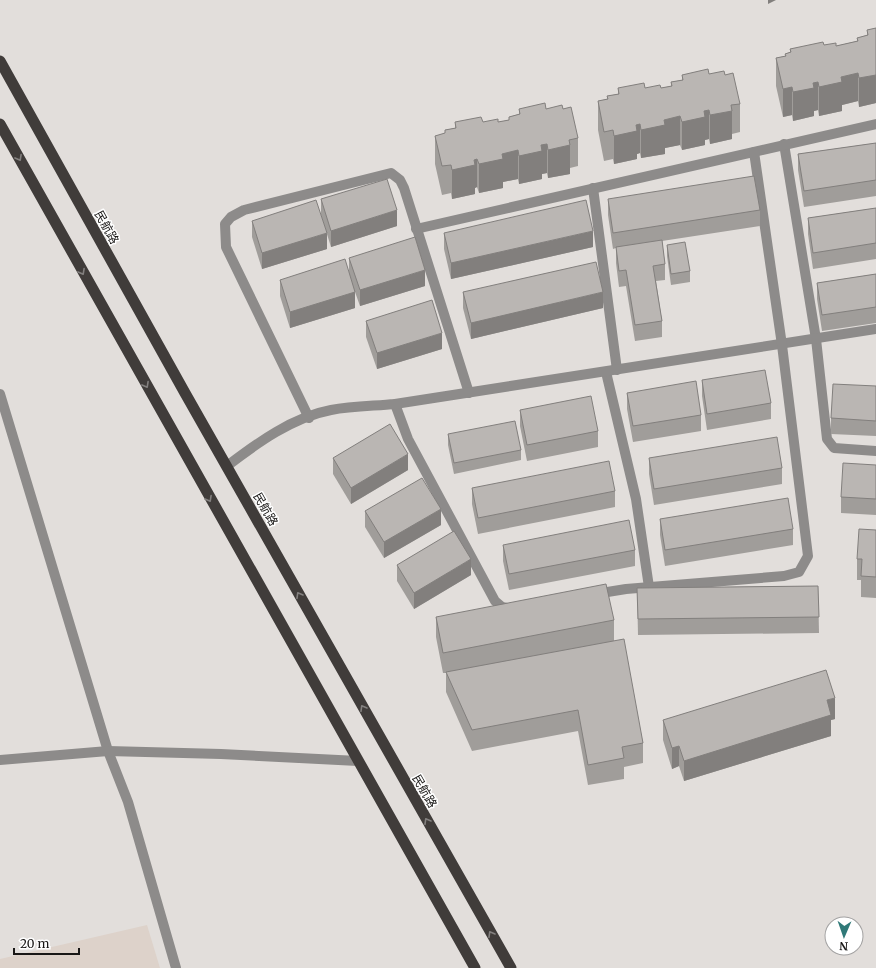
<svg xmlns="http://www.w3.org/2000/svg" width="876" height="968" viewBox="0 0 876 968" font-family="Merriweather,'Noto Sans SC',serif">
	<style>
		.built { fill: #ddd2ca }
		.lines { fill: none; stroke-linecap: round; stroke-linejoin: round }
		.service { stroke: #8d8b8a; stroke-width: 10 }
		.minor { stroke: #8d8b8a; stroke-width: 10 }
		.trunk { stroke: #403c3a; stroke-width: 11 }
		.wall { fill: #a09d9a }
		.shaded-wall { fill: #827f7d }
		.building { fill: #bab6b3; stroke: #827f7d }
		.oneway { stroke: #83807f }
		.labels { text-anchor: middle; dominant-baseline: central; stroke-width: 3; stroke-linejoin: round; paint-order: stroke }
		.street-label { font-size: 12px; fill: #191716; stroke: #fff }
	</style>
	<rect width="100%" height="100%" fill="#e2dedb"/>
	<polygon class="built" points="147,925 160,968 0,968 0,959"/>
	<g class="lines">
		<g class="service">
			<polyline points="784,144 816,339 827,439 834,448 876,451"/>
			<polyline points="593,188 617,370"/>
			<polyline points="416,229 876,124"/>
			<polyline points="606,372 636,499 649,587"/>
			<polyline points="395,404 408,439 495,601 502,607 512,609"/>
			<polyline points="309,418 226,247 225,224 231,217 244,210 391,173 400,180 404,188 469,393"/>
			<path d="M227,466c30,-23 66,-49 104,-56 21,-4 43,-4 64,-6l481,-75"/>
			<polyline points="595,594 626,589 784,576 799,572 808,556 782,345 754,152"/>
		</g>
		<g class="minor">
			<polyline points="0,394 108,751 128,802 176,968"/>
			<polyline points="0,760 108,751 221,754 358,761"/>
		</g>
		<g class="trunk">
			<polyline points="0,61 185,393 511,968"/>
			<polyline points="0,124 475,968"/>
		</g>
	</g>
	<g class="wall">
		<polygon points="876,28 876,103 859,107 858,101 842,105 842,111 819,116 818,110 814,111 814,116 793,121 792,115 783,117 776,86 776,58 785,56 785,54 790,52 790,49 824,45 836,46 857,41 857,38 867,35 867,30"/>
		<polygon points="709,74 725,75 740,104 740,132 732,134 732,139 710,144 709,139 705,140 705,145 682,150 680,145 665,148 665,154 641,158 640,153 637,154 637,159 614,164 613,159 604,161 598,130 598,101 607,99 607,96 618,94 618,88 661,88 671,86 671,82 682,80 682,75"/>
		<polygon points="519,109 563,109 578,138 578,166 570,168 570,174 548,178 547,173 542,174 542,179 519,184 518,179 503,182 503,188 479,193 477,187 475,188 475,194 452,199 451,193 442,195 435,164 435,136 445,134 445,130 455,128 455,122 498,122 509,120 509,117 519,114"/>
		<polygon points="876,143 876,196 804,207 798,170 798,154"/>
		<polygon points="321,199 397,226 331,247 321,215"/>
		<polygon points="608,199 760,210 760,226 662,241 665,264 665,280 656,281 662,321 662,337 635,341 626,286 619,287 616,263 616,248 613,249 608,215"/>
		<polygon points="876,208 876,259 813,269 808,234 808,218"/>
		<polygon points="252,221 327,249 262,269 252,237"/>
		<polygon points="444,233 593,247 451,279 444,249"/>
		<polygon points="667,245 690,271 690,282 671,285 667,256"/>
		<polygon points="349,258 425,286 360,306 355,292 355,308 290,328 280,296 280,280 349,274"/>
		<polygon points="876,274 876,323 822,331 817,299 817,283"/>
		<polygon points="463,292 603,308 471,339 463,308"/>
		<polygon points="366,321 442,349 377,369 366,337"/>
		<polygon points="702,380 771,403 771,419 707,430 702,396"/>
		<polygon points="876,386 876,436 831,434 831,418"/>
		<polygon points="627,393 701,415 701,431 633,442 627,409"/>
		<polygon points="520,410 598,431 598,447 527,461 520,426"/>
		<polygon points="448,434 521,450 521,460 454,474 448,445"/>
		<polygon points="333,458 408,470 351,504 333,474"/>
		<polygon points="649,458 782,468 782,484 654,505 649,474"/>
		<polygon points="876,465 876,515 841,513 841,497"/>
		<polygon points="472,488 615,491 615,507 478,534 472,504"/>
		<polygon points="365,511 441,525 384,558 365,527"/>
		<polygon points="660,519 793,529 793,545 665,566 660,535"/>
		<polygon points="876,530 876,598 861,597 861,580 857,580 857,559"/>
		<polygon points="503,545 635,550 635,566 509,590 503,561"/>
		<polygon points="397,565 471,575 414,609 397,581"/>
		<polygon points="818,586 819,633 638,635 637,588"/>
		<polygon points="436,617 614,620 614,641 643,743 643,763 624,767 624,779 588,785 578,731 472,751 446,692 446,673 443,673 436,637"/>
		<polygon points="835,719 831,720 831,736 684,781 679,766 672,769 663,740 663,720"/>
	</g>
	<g class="shaded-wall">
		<polygon points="768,0 776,0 768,4"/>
		<polygon points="858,73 858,101 842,105 842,111 819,116 819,87 841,77"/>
		<polygon points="876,75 876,103 859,107 859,78"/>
		<polygon points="818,82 818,110 814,111 814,116 793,121 793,92 813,83"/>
		<polygon points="792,87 792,115 783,117 783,89"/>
		<polygon points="709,110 709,139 705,140 705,145 682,150 682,122 704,111"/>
		<polygon points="732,111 732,139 710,144 710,115"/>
		<polygon points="680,116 680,145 665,148 665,154 641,158 641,130 664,120"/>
		<polygon points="640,124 640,153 637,154 637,159 614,164 614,136 636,125"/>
		<polygon points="547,144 547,173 542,174 542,179 519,184 519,156 541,145"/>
		<polygon points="570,145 570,174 548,178 548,150"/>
		<polygon points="518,150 518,179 503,182 503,188 479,193 479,164 502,154"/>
		<polygon points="477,159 477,187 475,188 475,194 452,199 452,170 474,160"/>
		<polygon points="397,210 397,226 331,247 331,231"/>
		<polygon points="593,231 593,247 451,279 451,263"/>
		<polygon points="327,233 327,249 262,269 262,253"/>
		<polygon points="425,270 425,286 360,306 360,290"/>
		<polygon points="355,292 355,308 290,328 290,312"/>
		<polygon points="603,292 603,308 471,339 471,323"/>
		<polygon points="442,333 442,349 377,369 377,353"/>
		<polygon points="408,454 408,470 351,504 351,488"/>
		<polygon points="441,509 441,525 384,558 384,542"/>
		<polygon points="471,559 471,575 414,609 414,593"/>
		<polygon points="835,698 835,719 831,720 831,736 684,781 684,761 827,700"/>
		<polygon points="679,746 679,766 672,769 672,748"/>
	</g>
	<g class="building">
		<polygon points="876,28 876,75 859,78 858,73 841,77 842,82 819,87 818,82 813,83 814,88 793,92 792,87 783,89 776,58 786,56 785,54 791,52 790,49 823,42 824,45 836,43 836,46 858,41 857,38 868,35 867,30"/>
		<polygon points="708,69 709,74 724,71 725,75 733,73 740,104 731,105 732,111 710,115 709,110 704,111 705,117 682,122 680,116 664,120 665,125 641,130 640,124 636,125 637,131 614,136 613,130 604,132 598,101 608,99 607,96 619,94 618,88 644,83 645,88 660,85 661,88 672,86 671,82 683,80 682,75"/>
		<polygon points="545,103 546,109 562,105 563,109 571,107 578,138 569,140 570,145 548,150 547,144 541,145 542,151 519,156 518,150 502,154 503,159 479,164 477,159 474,160 475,165 452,170 451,165 442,166 435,136 445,133 445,130 456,128 455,122 481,117 483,122 498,119 498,122 509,120 509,117 520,114 519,109"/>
		<polygon points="876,143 876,180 804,191 798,154"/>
		<polygon points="754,176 760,210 613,233 608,199"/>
		<polygon points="387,179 397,210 331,231 321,199"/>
		<polygon points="316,200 327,233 262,253 252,221"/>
		<polygon points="586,200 593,231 451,263 444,233"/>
		<polygon points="876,208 876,243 813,253 808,218"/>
		<polygon points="415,237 425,270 360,290 349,258"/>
		<polygon points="662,240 665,264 653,266 662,321 635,325 626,270 619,271 616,247"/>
		<polygon points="685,242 690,271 671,274 667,245"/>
		<polygon points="345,259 355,292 290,312 280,280"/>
		<polygon points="596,262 603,292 471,323 463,292"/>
		<polygon points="876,274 876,307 822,315 817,283"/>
		<polygon points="432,300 442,333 377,353 366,321"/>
		<polygon points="765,370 771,403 707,414 702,380"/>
		<polygon points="696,381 701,415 633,426 627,393"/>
		<polygon points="833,384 876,386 876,421 831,418"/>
		<polygon points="591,396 598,431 527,445 520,410"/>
		<polygon points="515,421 521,450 454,463 448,434"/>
		<polygon points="390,424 408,454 351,488 333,458"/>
		<polygon points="777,437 782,468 654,489 649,458"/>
		<polygon points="609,461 615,491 478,518 472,488"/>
		<polygon points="843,463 876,465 876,499 841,497"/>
		<polygon points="422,478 441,509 384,542 365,511"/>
		<polygon points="788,498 793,529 665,550 660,519"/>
		<polygon points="629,520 635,550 509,574 503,545"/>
		<polygon points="859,529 876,530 876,577 861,576 862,559 857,559"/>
		<polygon points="454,531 471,559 414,593 397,565"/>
		<polygon points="606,584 614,620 443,653 436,617"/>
		<polygon points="818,586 819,617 638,619 637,588"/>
		<polygon points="624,639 643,743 622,747 624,758 588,765 578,710 472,730 446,672"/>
		<polygon points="826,670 835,698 827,700 831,715 684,761 679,746 672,748 663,720"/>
	</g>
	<defs><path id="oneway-chevron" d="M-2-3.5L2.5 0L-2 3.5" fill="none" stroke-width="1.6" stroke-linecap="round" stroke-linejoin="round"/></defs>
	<g class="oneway">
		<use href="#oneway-chevron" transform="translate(19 158) rotate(61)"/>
		<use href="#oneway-chevron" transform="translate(82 272) rotate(61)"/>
		<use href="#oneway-chevron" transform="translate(146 385) rotate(61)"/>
		<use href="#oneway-chevron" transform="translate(209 499) rotate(61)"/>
		<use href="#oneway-chevron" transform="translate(299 595) rotate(-120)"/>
		<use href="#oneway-chevron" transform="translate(363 708) rotate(-120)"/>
		<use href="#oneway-chevron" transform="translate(427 821) rotate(-120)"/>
		<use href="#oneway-chevron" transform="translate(491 934) rotate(-120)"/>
	</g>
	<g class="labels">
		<g class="street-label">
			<text transform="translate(107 227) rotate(61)">民航路</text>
			<text transform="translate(266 509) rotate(60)">民航路</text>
			<text transform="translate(425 791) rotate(60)">民航路</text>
		</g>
	</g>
	<g transform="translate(844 936) rotate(182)"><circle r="19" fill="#ffffff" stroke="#a3a2a2"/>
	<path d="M0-3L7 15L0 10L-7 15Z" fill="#307978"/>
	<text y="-6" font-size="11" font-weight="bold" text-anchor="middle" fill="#191716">N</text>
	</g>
	<path d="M14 948v6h65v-6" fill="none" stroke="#191716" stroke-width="2"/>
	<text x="20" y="948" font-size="12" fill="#191716" stroke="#ffffff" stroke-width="3" paint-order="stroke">20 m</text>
</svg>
